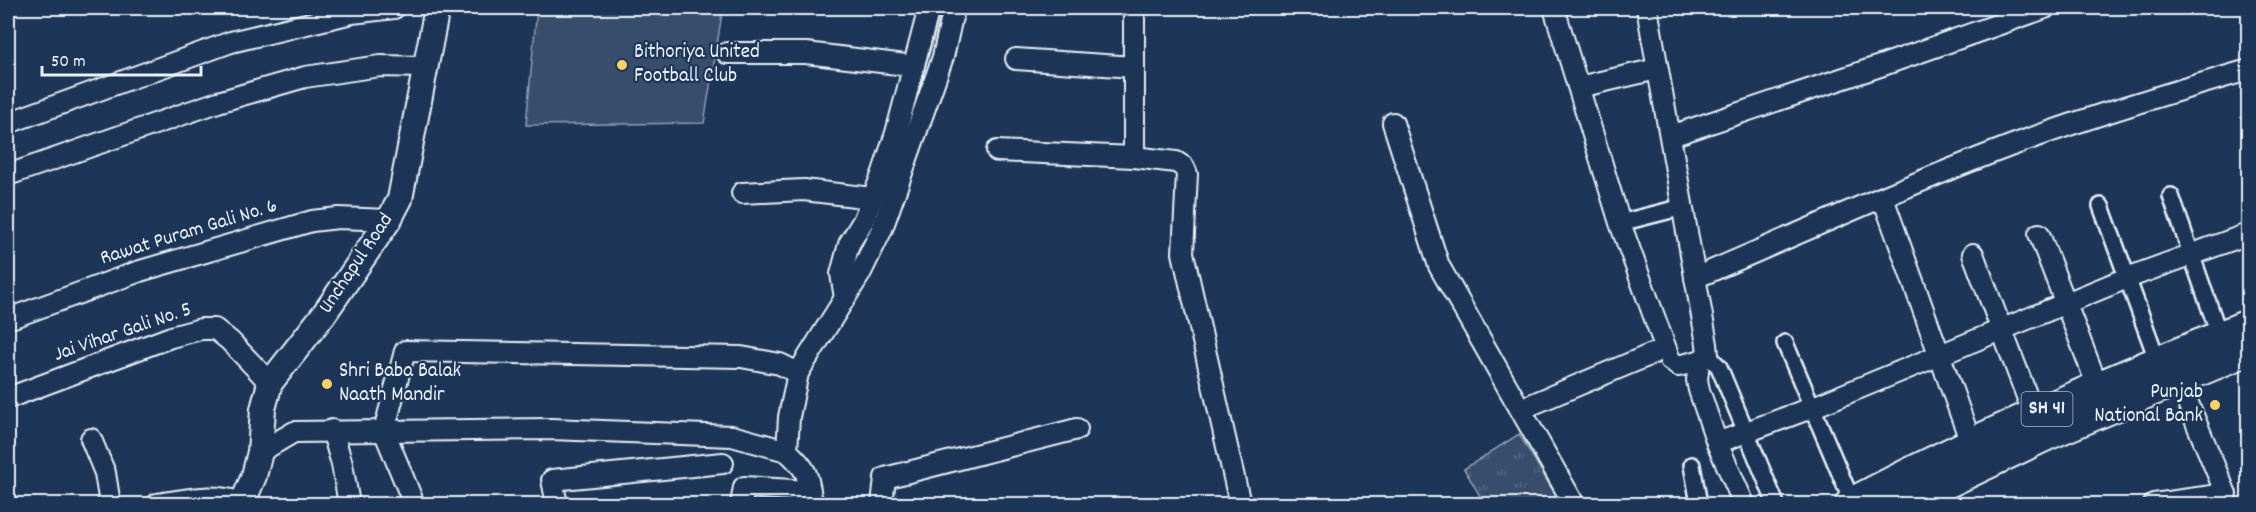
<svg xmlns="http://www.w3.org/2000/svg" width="2256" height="512" viewBox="0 0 2256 512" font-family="Dekko,sans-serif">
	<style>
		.grass { fill: url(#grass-tufts); stroke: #909fb2; stroke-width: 1.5 }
		.park { fill: #374d6c; stroke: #909fb2; stroke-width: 1.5 }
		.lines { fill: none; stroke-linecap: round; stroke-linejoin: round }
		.stream { stroke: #95a4b5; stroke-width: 6 }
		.pedestrian-casing { stroke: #e8f1f8; stroke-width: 20 }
		.minor-casing { stroke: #e8f1f8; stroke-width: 24 }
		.tertiary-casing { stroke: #e8f1f8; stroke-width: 28 }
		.primary-casing { stroke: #e8f1f8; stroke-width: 36 }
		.pedestrian { stroke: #1d3557; stroke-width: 15 }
		.minor { stroke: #1d3557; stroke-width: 20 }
		.tertiary { stroke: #1d3557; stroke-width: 24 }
		.primary { stroke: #1d3557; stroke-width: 32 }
		.poi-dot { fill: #ffd166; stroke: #1d3557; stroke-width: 2 }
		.labels { text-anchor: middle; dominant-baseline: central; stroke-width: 4.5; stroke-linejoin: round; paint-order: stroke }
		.shield { fill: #1d3557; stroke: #abb9c8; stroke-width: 1.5 }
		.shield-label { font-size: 20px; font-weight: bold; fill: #e8f1f8 }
		.poi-label { font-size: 21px; fill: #e8f1f8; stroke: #1d3557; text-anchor: start }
		.street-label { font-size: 21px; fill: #e8f1f8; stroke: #1d3557 }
	</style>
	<defs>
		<pattern id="grass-tufts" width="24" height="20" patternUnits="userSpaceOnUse" patternTransform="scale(1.5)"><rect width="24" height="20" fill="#374d6c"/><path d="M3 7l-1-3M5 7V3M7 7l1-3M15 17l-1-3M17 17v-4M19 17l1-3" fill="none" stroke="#546782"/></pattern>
	</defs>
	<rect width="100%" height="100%" fill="#1d3557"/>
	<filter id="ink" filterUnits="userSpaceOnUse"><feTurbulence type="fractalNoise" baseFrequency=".0167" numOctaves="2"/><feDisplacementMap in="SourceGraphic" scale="12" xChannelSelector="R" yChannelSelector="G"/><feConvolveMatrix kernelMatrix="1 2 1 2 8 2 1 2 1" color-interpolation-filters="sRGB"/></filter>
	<g filter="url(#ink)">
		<polygon class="grass" points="1519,434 1561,504 1485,504 1464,469"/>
		<polygon class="park" points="537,8 723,8 704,123 526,125"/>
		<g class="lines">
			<g class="stream">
				<polyline points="923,67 941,8"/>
				<polyline points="858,257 871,225"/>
			</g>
			<defs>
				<g id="pedestrian">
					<polyline points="2171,196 2220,337"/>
					<polyline points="2101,206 2158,362"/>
					<polyline points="1620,223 1683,207"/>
					<polyline points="1785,343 1853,504"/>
					<polyline points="1708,355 1719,367 1776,504"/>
					<polyline points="1692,465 1699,504"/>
				</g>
				<g id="minor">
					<polyline points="1554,8 1620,223 1670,360 1678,366 1699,361"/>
					<polyline points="1647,8 1707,344 1708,355 1699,361 1697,380 1699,390 1717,443 1744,504"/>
					<polyline points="727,53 806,53 914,66"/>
					<polyline points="1016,59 1134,67"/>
					<polyline points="1579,87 1657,69"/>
					<polyline points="8,123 231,42 352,13 394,8"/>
					<polyline points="1393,123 1439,266 1574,504"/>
					<polyline points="1671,136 1883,65 2045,8"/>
					<polyline points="997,151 1134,157 1176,162 1184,167 1187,174 1183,253 1240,504"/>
					<polyline points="1134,157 1134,8"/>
					<polyline points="8,175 218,102 305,77 380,66 425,67"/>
					<polyline points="742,193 804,190 872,198"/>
					<polyline points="1883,198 1971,443"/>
					<polyline points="2039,234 2098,387"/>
					<polyline points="1973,254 2034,415"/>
					<path d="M1695,278c105,-45 209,-92 315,-132 78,-29 159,-53 238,-76"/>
					<polyline points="845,298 860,274 882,229 943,57 954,8"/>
					<polyline points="8,319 140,271 312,221 338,218 389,220"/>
					<polyline points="8,398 171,337 201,329 215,329 230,341 270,383"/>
					<polyline points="1521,409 1652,354"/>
					<polyline points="332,430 342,464 349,504"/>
					<polyline points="91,439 105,473 110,504"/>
					<polyline points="1717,443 1811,408 2127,278 2248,234"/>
					<polyline points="260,452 294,432 551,429 732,436 787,451"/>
					<path d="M157,504c32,-5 54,-11 86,-1"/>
					<polyline points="414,504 384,431 405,351 741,357 780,364 798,373"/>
					<polyline points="557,504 552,480 723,463"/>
					<polyline points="741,504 744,487 810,491"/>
					<path d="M812,504c-4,-28 -3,-33 -25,-53l2,-34 9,-44 47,-75 -4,-24 8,-30 14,-23 19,-46 14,-42 33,-125"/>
					<polyline points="882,504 885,478 1077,429"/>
					<polyline points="2154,504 2226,494 2178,379"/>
				</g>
				<polyline id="tertiary" points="242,504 254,476 260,452 263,409 270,383 324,314 389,220 400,199 437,8"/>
				<g id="primary">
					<path d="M1852,504c128,-68 262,-124 396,-178"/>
					<polyline points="1900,504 2044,435 2248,349"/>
				</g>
			</defs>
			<use href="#pedestrian" class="pedestrian-casing"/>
			<use href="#minor" class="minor-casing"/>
			<use href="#tertiary" class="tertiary-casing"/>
			<use href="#primary" class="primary-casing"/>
			<use href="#pedestrian" class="pedestrian"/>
			<use href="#minor" class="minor"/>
			<use href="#tertiary" class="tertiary"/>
			<use href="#primary" class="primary"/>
		</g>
	</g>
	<g class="poi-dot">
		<circle cx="622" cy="65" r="6"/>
		<circle cx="327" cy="384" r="6"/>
		<circle cx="2215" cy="405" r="6"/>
	</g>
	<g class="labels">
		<rect class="shield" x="2021.5" y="392" width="51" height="34" rx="4.5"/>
		<g class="shield-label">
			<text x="2047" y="409">SH 41</text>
		</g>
		<g class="poi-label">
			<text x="634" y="53">Bithoriya United<tspan x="634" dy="24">Football Club</tspan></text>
			<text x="339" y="372">Shri Baba Balak<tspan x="339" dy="24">Naath Mandir</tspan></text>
			<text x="2203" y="393" text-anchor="end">Punjab<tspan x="2203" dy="24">National Bank</tspan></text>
		</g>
		<g class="street-label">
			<text transform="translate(189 233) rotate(-17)">Rawat Puram Gali No. 6</text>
			<text transform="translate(357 264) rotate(-56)">Unchapul Road</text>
			<text transform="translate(123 333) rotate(-19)">Jai Vihar Gali No. 5</text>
		</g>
	</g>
	<rect width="2256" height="512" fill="none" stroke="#1d3557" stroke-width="30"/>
	<rect x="15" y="15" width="2226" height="482" fill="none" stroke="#e8f1f8" stroke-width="2" filter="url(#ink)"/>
	<path d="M42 66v9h159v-9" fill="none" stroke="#e8f1f8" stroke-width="3"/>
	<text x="51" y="66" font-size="18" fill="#e8f1f8" stroke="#1d3557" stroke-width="4.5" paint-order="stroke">50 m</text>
</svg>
